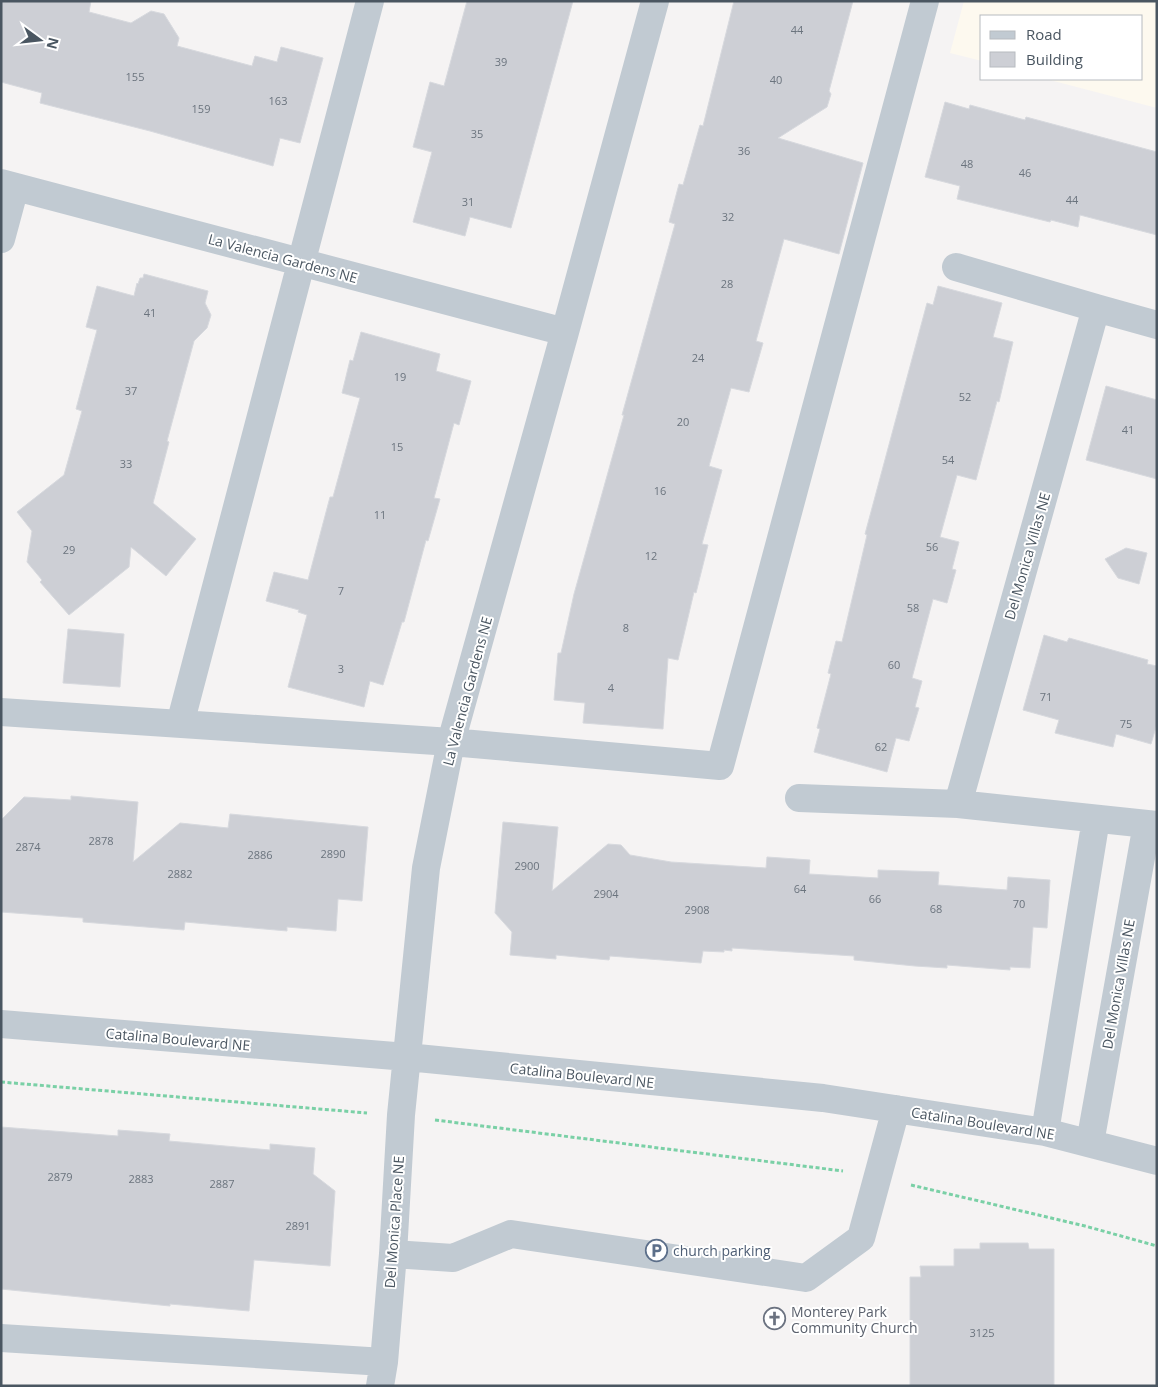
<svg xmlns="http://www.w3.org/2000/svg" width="1158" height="1387" viewBox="0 0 1158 1387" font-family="'Open Sans',sans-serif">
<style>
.commercial{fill:#fdf9ef}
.building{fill:#cdcfd5;stroke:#d7d9de}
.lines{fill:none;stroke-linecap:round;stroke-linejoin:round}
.path{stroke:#7ad0a6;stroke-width:3;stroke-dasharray:4 2.5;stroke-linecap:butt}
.minor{stroke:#c1cad2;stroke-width:28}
.labels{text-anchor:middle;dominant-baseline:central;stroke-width:4;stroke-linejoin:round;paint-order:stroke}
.number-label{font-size:11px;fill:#6b747e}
.street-label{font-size:14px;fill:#4a5661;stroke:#fff}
.service-label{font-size:14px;fill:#4e5e75;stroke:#fff;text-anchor:start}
.worship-label{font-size:14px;fill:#5b616d;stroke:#fff;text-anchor:start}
</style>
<rect width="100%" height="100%" fill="#f5f3f3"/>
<path class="commercial" d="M 964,1 L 1157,1 L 1157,108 L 1046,79 L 1142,79 L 1142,16 L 982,16 L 982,61 L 950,53 Z"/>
<path class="building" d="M 1,1 L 91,1 L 89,12 L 131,23 L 151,11 L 164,14 L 179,38 L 177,46 L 252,66 L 255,56 L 277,62 L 281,47 L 323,58 L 300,143 L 280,138 L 273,166 L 150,131 L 40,103 L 42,93 L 1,82 Z
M 467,1 L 573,1 L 511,228 L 470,217 L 465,236 L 413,222 L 432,152 L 413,147 L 430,82 L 444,86 Z
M 734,1 L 853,1 L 829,91 L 831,94 L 827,107 L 778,138 L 863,163 L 839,254 L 784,239 L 756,341 L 763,343 L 749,392 L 731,388 L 709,466 L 722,470 L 702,544 L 708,545 L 696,593 L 694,592 L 678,660 L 668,658 L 663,729 L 583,723 L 585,703 L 554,700 L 558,653 L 561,653 L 574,594 L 624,415 L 622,415 L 675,224 L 669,222 L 679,184 L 683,185 L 700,125 L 703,126 Z
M 945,102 L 969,109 L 970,105 L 1025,120 L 1026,117 L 1157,152 L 1157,235 L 1080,215 L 1078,227 L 1051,220 L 1050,222 L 957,199 L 960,186 L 925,177 Z
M 144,274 L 208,291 L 205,303 L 211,315 L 207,328 L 194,341 L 167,441 L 169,442 L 153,503 L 196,539 L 166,576 L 131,547 L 129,567 L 69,615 L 40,582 L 42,580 L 27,562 L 32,531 L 17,512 L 64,475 L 82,411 L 76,409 L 97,330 L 86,327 L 97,286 L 134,296 L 137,283 L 138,284 L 140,278 L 143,278 Z
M 938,286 L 1002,303 L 993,337 L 1013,342 L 999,402 L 997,401 L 976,480 L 957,475 L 940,537 L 959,542 L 952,569 L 956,570 L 947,603 L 933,599 L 912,678 L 922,681 L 915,707 L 919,708 L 909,741 L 896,738 L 887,772 L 814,752 L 820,729 L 817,728 L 831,674 L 828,673 L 836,641 L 842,642 L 867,535 L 865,534 L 927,303 L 933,305 Z
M 361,332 L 440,354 L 436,371 L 471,381 L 459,425 L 454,423 L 434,498 L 440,499 L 428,541 L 426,540 L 404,622 L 402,622 L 383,685 L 370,681 L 364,707 L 288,687 L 307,615 L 298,612 L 299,610 L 266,601 L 274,572 L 308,580 L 330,497 L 333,497 L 360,398 L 342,393 L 350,360 L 353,361 Z
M 1106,386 L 1157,400 L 1157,479 L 1086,460 Z
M 1126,548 L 1147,553 L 1139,584 L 1118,578 L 1105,559 Z
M 68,629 L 124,634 L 120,687 L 63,683 Z
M 1044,635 L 1067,642 L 1069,638 L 1148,660 L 1147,664 L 1157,666 L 1157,724 L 1151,744 L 1116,734 L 1113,747 L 1055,733 L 1059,720 L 1023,710 Z
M 71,796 L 138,802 L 133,862 L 180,823 L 228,828 L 230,814 L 368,827 L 362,901 L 338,899 L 336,931 L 287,927 L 287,931 L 185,922 L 184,930 L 83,922 L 83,918 L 1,912 L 1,820 L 24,797 L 71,800 Z
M 503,822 L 558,827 L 552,891 L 608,844 L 621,845 L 630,855 L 671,862 L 766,868 L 767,857 L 810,860 L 809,874 L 878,878 L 878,870 L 939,872 L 938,885 L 1007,890 L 1008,877 L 1050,880 L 1047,928 L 1033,927 L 1030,968 L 1010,967 L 1010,970 L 947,965 L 947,968 L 915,966 L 854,960 L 854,956 L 732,948 L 732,951 L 724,950 L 724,952 L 703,951 L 701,963 L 610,956 L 609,960 L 556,955 L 556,959 L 510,955 L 512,932 L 495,913 Z
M 1,1127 L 118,1136 L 118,1130 L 170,1134 L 169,1141 L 270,1150 L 270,1144 L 315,1148 L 313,1174 L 335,1191 L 330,1266 L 254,1260 L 249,1311 L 170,1304 L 170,1306 L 1,1289 Z
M 980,1243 L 1028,1243 L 1029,1249 L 1054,1249 L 1054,1386 L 910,1386 L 910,1277 L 921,1277 L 920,1266 L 954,1266 L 954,1249 L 980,1249 Z"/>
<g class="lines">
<path class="path" d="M 1,1082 L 367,1113
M 435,1120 L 843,1171
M 911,1185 L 1085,1226 L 1157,1246"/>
<path class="minor" d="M 1,183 L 565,332
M 1,239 L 15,187
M 956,267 L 1096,308 L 958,804
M 1096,308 L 1157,325
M 1,712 L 451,742 L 720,766 L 925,1
M 180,724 L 370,1
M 799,798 L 958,804 L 1157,825
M 1,1024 L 407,1057 L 823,1098 L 1045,1132 L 1157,1161
M 1045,1132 L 1096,819
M 1090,1143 L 1147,824
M 393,1254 L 453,1258 L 511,1234 L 806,1278 L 861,1238 L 896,1109
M 1,1338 L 384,1362
M 380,1386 L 384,1362 L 393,1254 L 401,1115 L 426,868 L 451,742 L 565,332 L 655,1"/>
</g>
<defs>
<symbol id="parking-ring" viewBox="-11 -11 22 22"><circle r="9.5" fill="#fff" stroke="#5c6f8a" stroke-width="1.5"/><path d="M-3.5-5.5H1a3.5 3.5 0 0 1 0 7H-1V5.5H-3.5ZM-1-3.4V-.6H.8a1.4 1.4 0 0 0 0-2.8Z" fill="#5c6f8a"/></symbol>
<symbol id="church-ring" viewBox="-11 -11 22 22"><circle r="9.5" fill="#fff" stroke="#6b7280" stroke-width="1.5"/><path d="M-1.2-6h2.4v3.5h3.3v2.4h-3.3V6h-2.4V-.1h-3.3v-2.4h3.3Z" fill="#6b7280"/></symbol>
</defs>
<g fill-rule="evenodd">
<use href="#parking-ring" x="644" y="1238" width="25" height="25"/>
<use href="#church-ring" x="762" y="1306" width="25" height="25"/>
</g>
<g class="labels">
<g class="number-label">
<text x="797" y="29">44</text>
<text x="501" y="61">39</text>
<text x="135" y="76">155</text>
<text x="776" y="79">40</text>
<text x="278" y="100">163</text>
<text x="201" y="108">159</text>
<text x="477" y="133">35</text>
<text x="744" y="150">36</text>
<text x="967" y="163">48</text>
<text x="1025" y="172">46</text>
<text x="1072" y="199">44</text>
<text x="468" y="201">31</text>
<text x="728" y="216">32</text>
<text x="727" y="283">28</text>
<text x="150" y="312">41</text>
<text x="698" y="357">24</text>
<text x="400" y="376">19</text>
<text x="131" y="390">37</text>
<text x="965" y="396">52</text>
<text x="683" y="421">20</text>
<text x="1128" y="429">41</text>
<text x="397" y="446">15</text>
<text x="948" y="459">54</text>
<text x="126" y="463">33</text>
<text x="660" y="490">16</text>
<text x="380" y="514">11</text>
<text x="932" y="546">56</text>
<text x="69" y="549">29</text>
<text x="651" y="555">12</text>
<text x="341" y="590">7</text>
<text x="913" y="607">58</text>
<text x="626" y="627">8</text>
<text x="894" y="664">60</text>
<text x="341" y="668">3</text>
<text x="611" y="687">4</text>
<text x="1046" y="696">71</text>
<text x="1126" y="723">75</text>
<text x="881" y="746">62</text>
<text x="101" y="840">2878</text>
<text x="28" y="846">2874</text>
<text x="333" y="853">2890</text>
<text x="260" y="854">2886</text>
<text x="527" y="865">2900</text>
<text x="180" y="873">2882</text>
<text x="800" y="888">64</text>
<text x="606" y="893">2904</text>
<text x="875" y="898">66</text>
<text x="1019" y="903">70</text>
<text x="936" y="908">68</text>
<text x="697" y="909">2908</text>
<text x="60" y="1176">2879</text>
<text x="141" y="1178">2883</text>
<text x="222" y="1183">2887</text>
<text x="298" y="1225">2891</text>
<text x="982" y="1332">3125</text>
</g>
<g class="street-label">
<text transform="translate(283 258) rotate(15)">La Valencia Gardens NE</text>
<text transform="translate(1027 556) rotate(-74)">Del Monica Villas NE</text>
<text transform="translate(467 691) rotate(-75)">La Valencia Gardens NE</text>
<text transform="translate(1118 984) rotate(-80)">Del Monica Villas NE</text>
<text transform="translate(178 1039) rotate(5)">Catalina Boulevard NE</text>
<text transform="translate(582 1075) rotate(6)">Catalina Boulevard NE</text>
<text transform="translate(983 1123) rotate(9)">Catalina Boulevard NE</text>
<text transform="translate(394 1222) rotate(-86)">Del Monica Place NE</text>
</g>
<g class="service-label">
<text x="673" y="1250">church parking</text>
</g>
<g class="worship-label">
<text x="791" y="1311">Monterey Park<tspan x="791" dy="16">Community Church</tspan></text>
</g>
</g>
<rect width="1158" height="1387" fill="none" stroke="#4a5661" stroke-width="5"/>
<rect x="980" y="15" width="162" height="65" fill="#ffffff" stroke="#b7bbc0"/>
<rect x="990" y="31" width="25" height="8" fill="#c1cad2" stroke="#b7bbc0"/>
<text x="1026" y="40" font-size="15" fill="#4a5661">Road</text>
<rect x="990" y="52" width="25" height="15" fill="#cdcfd5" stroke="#b7bbc0"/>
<text x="1026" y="65" font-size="15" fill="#4a5661">Building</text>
<g transform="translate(40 40) rotate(105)" stroke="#ffffff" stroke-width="4" paint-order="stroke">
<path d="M0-4L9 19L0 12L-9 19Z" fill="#4a5661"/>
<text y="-8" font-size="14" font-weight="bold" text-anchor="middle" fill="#4a5661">N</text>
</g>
</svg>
